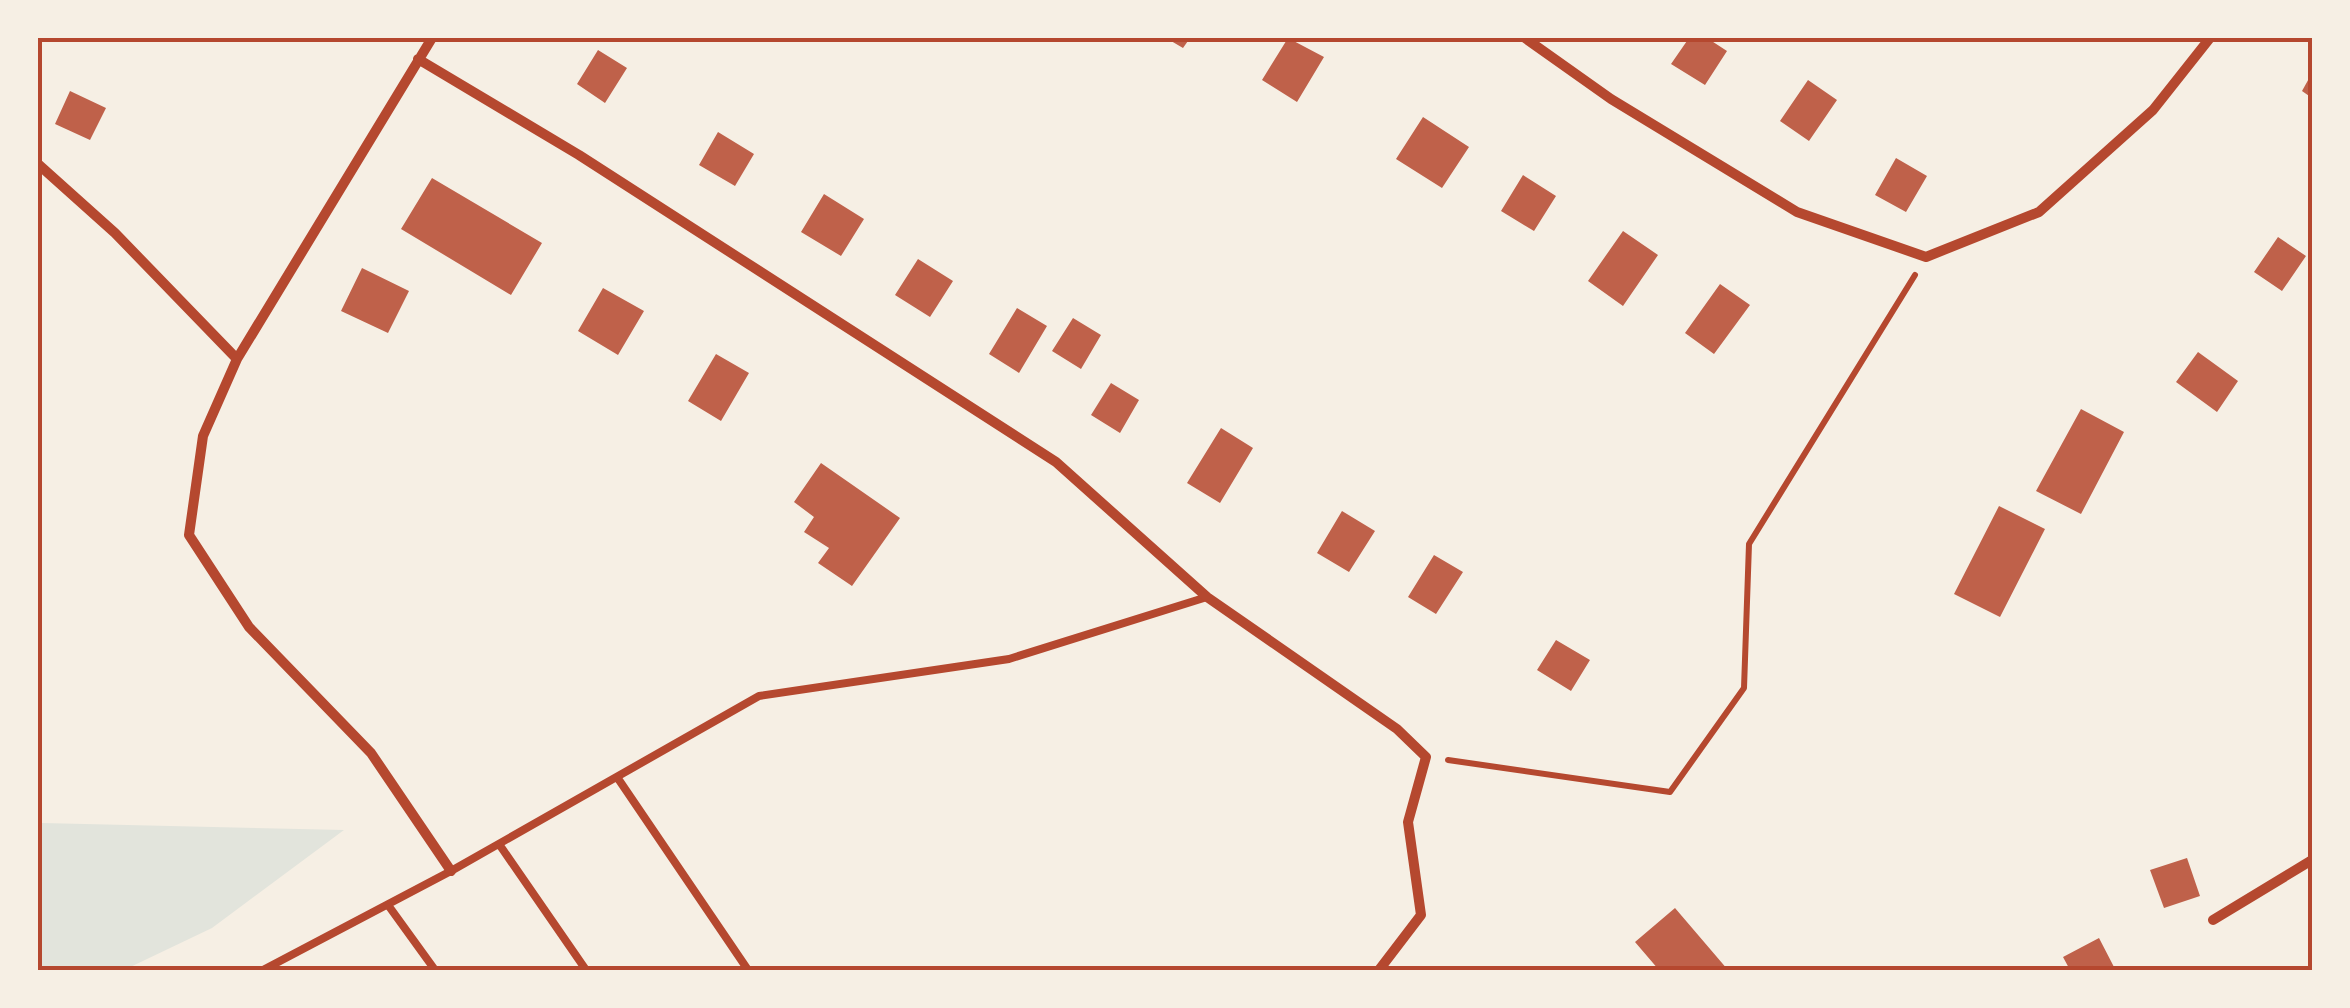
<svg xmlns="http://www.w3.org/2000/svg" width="2350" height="1008" viewBox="0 0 2350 1008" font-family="'Roboto Condensed',sans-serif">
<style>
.green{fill:#e2e4dc}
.building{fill:#bf614a}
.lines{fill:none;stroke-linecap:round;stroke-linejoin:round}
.path{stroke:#b5482f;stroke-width:6}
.service{stroke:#b5482f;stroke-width:8}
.minor{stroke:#b5482f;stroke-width:10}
.neatline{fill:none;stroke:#b5482f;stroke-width:4}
</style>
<rect width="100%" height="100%" fill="#f6efe4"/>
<path class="green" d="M 38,821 L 42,823 L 344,830 L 212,928 L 124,970 L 38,970 Z"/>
<path class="building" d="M 1166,38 L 1190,38 L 1183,48 Z
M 1288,38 L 1324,57 L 1297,102 L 1262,80 Z
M 1689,38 L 1707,38 L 1727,51 L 1705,85 L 1671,64 Z
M 598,50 L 627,68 L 605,103 L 577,84 Z
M 2312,73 L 2312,98 L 2302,91 Z
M 1808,80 L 1837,100 L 1809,141 L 1780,121 Z
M 70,91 L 106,108 L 90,140 L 55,124 Z
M 1423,117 L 1469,147 L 1442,188 L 1396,159 Z
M 718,132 L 754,154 L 735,186 L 699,165 Z
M 1896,158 L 1927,176 L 1906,212 L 1875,195 Z
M 1523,175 L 1556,196 L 1534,231 L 1501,211 Z
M 432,178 L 542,243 L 511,295 L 401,229 Z
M 824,194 L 864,219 L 841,256 L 801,232 Z
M 1623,231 L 1658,255 L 1623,306 L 1588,281 Z
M 2278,237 L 2306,256 L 2282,291 L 2254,272 Z
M 918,259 L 953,281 L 930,317 L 895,295 Z
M 362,268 L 409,291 L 388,333 L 341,311 Z
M 1720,284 L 1750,305 L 1714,354 L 1685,333 Z
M 603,288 L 644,311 L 618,355 L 578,331 Z
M 1017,308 L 1047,326 L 1019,373 L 989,354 Z
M 1073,318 L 1101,335 L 1081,369 L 1052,351 Z
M 2198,352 L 2238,381 L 2217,412 L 2176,382 Z
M 716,354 L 749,373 L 721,421 L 688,401 Z
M 1111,383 L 1139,400 L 1120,433 L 1091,415 Z
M 2081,409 L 2124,432 L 2081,514 L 2036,491 Z
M 1221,428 L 1253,448 L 1220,503 L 1187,483 Z
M 821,463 L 900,518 L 852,586 L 818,563 L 829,548 L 804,532 L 814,517 L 794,502 Z
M 1999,506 L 2045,529 L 2000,617 L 1954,594 Z
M 1342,511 L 1375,531 L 1349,572 L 1317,553 Z
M 1434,555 L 1463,572 L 1436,614 L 1408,597 Z
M 1556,640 L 1590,660 L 1571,691 L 1537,670 Z
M 2187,858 L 2200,896 L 2164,908 L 2150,870 Z
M 1675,908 L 1728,970 L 1659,970 L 1635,942 Z
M 2099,938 L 2114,967 L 2070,970 L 2063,957 Z"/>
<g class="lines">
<path class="path" d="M 1448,760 L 1670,792 L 1744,688 L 1749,544 L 1915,275"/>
<path class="service" d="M 617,777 L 748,970
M 499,844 L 586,970
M 388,905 L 435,970
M 263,970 L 451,871 L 759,696 L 1009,659 L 1207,597"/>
<path class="minor" d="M 1525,38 L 1611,99 L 1797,212 L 1926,257 L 2039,212 L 2153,110 L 2210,38
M 418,59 L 579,155 L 1056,462 L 1207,597 L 1397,729 L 1426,757 L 1408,822 L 1421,915 L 1379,970
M 38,164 L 115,233 L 237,359 L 203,436 L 189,535 L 249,627 L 371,753 L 451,871
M 237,359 L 432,38
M 2213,920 L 2312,860"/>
</g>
<rect width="2350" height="1008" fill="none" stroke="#f6efe4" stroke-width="80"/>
<rect x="40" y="40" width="2270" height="928" class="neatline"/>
</svg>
